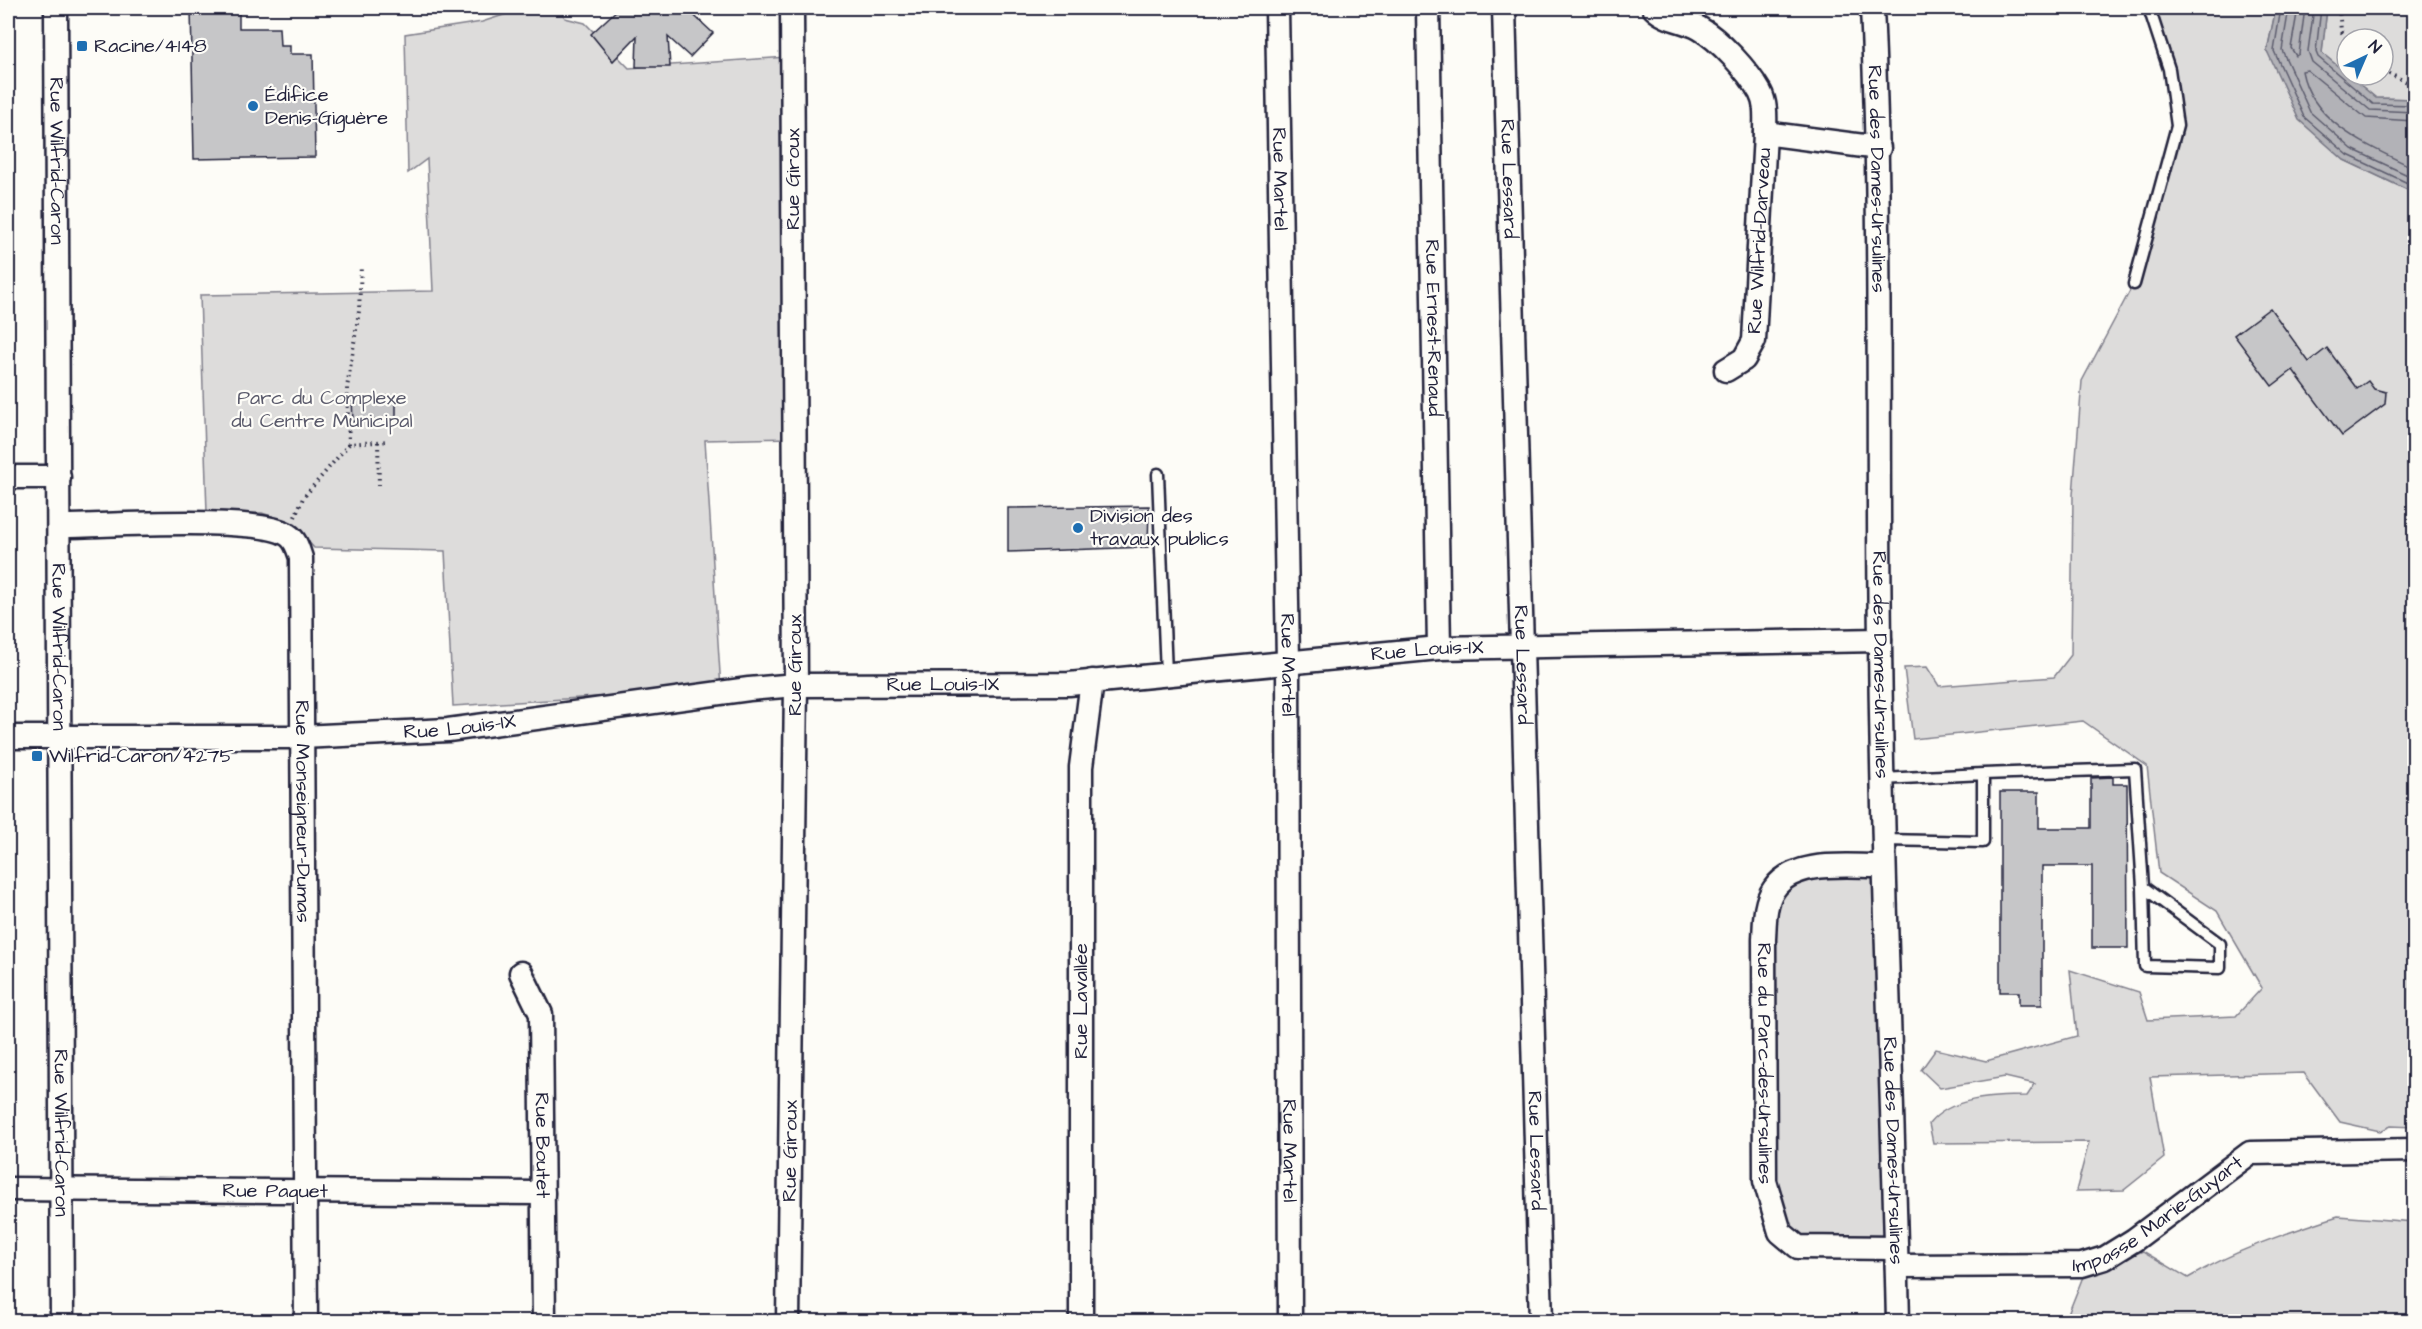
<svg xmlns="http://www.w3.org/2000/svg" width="2422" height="1329" viewBox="0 0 2422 1329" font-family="'Architects Daughter',sans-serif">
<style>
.green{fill:#dddcdb;stroke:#807f8b;stroke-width:1.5}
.water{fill:#b2b2b7;stroke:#787885;stroke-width:1.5}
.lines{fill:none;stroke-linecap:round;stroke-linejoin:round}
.shore{stroke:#5c5c6d;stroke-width:1.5}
.building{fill:#c6c6c8;stroke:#22223b;stroke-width:1.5}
.lane-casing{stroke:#22223b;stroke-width:15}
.street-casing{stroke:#22223b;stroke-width:27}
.path{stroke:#22223b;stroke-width:4;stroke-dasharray:1.5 4.5;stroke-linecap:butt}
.lane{stroke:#fdfcf7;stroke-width:10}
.street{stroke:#fdfcf7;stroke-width:22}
.poi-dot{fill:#1f6fb2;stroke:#fdfcf7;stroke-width:2}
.labels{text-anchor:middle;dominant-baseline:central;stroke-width:4.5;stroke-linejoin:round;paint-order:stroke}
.poi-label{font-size:20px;fill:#22223b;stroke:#fdfcf7;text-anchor:start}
.street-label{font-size:20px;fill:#22223b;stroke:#fdfcf7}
.park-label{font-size:20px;fill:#5a5a6b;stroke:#fdfcf7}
</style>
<rect width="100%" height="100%" fill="#fdfcf7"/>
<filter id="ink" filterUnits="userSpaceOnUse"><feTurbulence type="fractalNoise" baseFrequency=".0167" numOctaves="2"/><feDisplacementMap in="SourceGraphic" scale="12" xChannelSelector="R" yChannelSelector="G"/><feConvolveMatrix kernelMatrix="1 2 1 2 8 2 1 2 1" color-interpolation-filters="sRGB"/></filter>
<g filter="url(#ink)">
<path class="green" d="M 525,8 L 560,8 L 565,18 L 585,23 L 629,68 L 787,57 L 793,438 L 705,440 L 721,689 L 453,706 L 445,551 L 314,548 L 292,523 L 262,513 L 207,513 L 200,295 L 433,291 L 427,159 L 408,173 L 405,34 L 482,22 Z
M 2149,8 L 2276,8 L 2267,51 L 2344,160 L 2414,193 L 2414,1127 L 2391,1126 L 2380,1131 L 2340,1122 L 2304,1073 L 2150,1077 L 2164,1158 L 2124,1190 L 2076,1191 L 2089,1142 L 1933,1143 L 1929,1124 C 1950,1097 1994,1096 2027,1096 L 2035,1084 L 2005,1077 L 1940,1088 L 1921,1070 L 1936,1049 L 1986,1061 L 2077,1036 L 2070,970 L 2139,992 L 2148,1020 L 2236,1016 L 2262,988 L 2217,911 L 2159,873 L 2147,766 L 2083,721 L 1913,739 L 1904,668 L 1927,667 L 1939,686 L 2054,677 L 2071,655 L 2073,495 L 2082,381 L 2134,283 L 2177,127 Z
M 2327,8 L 2414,8 L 2414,99 L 2376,98 L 2348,75 L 2383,75 L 2383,39 L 2347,39 L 2347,74 L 2322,53 Z
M 1883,866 L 1896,1248 L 1806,1245 L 1772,1211 L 1764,939 L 1785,877 Z
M 2338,1216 L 2414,1222 L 2414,1321 L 2065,1322 L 2084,1274 L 2143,1251 L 2188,1278 C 2235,1250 2286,1233 2338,1216 Z"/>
<path class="water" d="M 2276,8 L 2327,8 L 2322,53 L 2376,98 L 2414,99 L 2414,193 L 2344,160 L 2299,120 L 2267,51 Z"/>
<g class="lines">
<path class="shore" d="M 2281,8 L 2274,51 L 2304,117 L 2348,155 L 2414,186
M 2289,8 L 2282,50 L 2310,112 L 2352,149 L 2414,178
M 2298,8 L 2291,48 L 2296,56 L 2299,54 L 2305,8
M 2314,8 L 2308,51 L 2312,62 L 2370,110 L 2414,112
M 2321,8 L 2316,52 L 2318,57 L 2373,104 L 2414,105
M 2414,121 L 2366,118 L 2307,70 L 2302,71 C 2312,124 2371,147 2414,168"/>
</g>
<path class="building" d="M 191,8 L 239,8 L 239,28 L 279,28 L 280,46 L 290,46 L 290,54 L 313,54 L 315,157 L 194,159 Z
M 619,8 L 686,8 L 713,33 L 690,57 L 668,37 L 670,67 L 636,67 L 637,36 L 613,61 L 591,34 Z
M 2270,308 L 2309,362 L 2327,348 L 2357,389 L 2368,381 L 2374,389 L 2386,392 L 2385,404 L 2342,436 L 2293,370 L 2272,386 L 2234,335 Z
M 396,396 L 396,420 L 353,422 L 352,398 Z
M 1149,506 L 1148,547 L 1008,552 L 1008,508 Z
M 2113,777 L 2113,784 L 2127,784 L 2128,948 L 2092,948 L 2092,866 L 2042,866 L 2042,1005 L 2019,1005 L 2019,992 L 2000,992 L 2000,792 L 2039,792 L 2039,828 L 2091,828 L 2091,778 Z"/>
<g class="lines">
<defs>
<path id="lane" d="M 2134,284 L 2177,126 L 2169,69 L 2149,8
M 1158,474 L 1166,674
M 1983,774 L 2135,769 L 2143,887 L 2145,966 L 2220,968 L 2220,944 L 2143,887
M 1882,779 L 1983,774 L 1983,842 L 1883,840"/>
<g id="street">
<path id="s1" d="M 56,8 L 62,1322"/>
<path id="s2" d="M 1277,8 L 1288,662 L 1290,1322"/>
<path id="s3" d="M 1428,8 L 1439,648"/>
<path id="s4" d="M 1504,8 L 1541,1322"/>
<path d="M 1654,8 C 1666,20 1684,20 1699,28 C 1720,40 1748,71 1760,92 C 1767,105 1765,119 1765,133"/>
<path id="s5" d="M 1872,8 C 1882,219 1877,430 1880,641 C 1882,868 1893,1095 1898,1322"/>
<path id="s6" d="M 1726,370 L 1744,359 L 1754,341 L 1765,133 L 1879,148"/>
<path d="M 8,477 L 59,477"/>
<path id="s7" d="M 60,526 C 103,526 259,515 288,535 C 296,540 298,549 301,558 L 306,1322"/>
<path id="s8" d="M 8,737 L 301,737 L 448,730 L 749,689 L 796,685 L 1069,684 L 1439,648 L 1880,640"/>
<path id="s9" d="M 1883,866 C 1850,867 1795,858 1774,889 C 1764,903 1765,923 1764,939 L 1765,1181 L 1780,1232 L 1798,1247 L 1896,1248"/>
<path id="s10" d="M 521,973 L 541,1014 L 544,1322"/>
<path id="s11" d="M 8,1189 L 543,1193"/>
<path id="s12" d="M 1897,1266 L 2082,1265 L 2105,1258 L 2134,1240 L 2250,1153 L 2414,1150"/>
<path id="s13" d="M 788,1322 L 796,685 L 792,8"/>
<path d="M 1081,1322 L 1081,767 L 1092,681"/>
</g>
</defs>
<use href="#lane" class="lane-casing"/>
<use href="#street" class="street-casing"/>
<path class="path" d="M 2339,8 L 2341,31 L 2347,39
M 2383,71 L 2407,82 L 2414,83
M 378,442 L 379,485
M 349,444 L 347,388 L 359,311 L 361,266
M 295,517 L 303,498 L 349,444 L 389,441"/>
<use href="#lane" class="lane"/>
<use href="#street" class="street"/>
</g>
</g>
<g class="poi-dot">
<rect x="76" y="40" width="12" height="12" rx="3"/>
<circle cx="253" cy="106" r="6"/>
<circle cx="1078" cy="528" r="6"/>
<rect x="31" y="750" width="12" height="12" rx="3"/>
</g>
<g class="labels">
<g class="poi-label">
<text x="94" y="46">Racine/4148</text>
<text x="265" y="95">Édifice<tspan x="265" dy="23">Denis-Giguère</tspan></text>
<text x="1090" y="516">Division des<tspan x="1090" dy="23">travaux publics</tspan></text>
<text x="49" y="756">Wilfrid-Caron/4275</text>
</g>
<g class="street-label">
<text stroke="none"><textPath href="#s1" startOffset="153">Rue Wilfrid-Caron</textPath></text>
<text transform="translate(793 179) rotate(-90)">Rue Giroux</text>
<text stroke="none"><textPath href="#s2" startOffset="171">Rue Martel</textPath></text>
<text stroke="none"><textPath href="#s4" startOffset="171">Rue Lessard</textPath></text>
<text stroke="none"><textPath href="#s5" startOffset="171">Rue des Dames-Ursulines</textPath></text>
<text stroke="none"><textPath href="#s6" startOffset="142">Rue Wilfrid-Darveau</textPath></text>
<text stroke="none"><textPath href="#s3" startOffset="320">Rue Ernest-Renaud</textPath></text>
<text stroke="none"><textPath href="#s1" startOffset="639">Rue Wilfrid-Caron</textPath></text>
<text stroke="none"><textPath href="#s8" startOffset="1424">Rue Louis-IX</textPath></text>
<text stroke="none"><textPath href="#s2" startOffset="657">Rue Martel</textPath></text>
<text stroke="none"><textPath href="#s4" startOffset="657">Rue Lessard</textPath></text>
<text transform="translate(795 665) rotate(-90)">Rue Giroux</text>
<text stroke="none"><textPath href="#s5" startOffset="657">Rue des Dames-Ursulines</textPath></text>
<text stroke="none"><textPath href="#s8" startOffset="938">Rue Louis-IX</textPath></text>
<text stroke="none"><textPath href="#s8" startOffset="452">Rue Louis-IX</textPath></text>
<text stroke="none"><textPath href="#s7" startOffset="510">Rue Monseigneur-Dumas</textPath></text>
<text transform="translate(1081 1001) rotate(-90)">Rue Lavallée</text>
<text stroke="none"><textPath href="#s9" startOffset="292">Rue du Parc-des-Ursulines</textPath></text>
<text stroke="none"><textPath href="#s1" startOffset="1125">Rue Wilfrid-Caron</textPath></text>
<text stroke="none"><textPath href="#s10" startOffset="177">Rue Boutet</textPath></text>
<text stroke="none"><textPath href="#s13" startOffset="171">Rue Giroux</textPath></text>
<text stroke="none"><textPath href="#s2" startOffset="1143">Rue Martel</textPath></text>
<text stroke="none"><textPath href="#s4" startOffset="1143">Rue Lessard</textPath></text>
<text stroke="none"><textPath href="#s5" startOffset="1143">Rue des Dames-Ursulines</textPath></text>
<text stroke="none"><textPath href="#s11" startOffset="267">Rue Paquet</textPath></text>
<text stroke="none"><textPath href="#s12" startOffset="276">Impasse Marie-Guyart</textPath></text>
</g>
<g class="park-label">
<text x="322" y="398">Parc du Complexe<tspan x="322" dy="23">du Centre Municipal</tspan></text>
</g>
</g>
<rect width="2422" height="1329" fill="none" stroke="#fdfcf7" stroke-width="30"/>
<rect x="15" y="15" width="2392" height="1299" fill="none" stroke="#22223b" stroke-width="2" filter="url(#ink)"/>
<g transform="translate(2365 57) rotate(44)"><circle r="28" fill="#fdfcf7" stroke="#a5a5ac" stroke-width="1.5"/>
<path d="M0-4.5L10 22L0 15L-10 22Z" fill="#1f6fb2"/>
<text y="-9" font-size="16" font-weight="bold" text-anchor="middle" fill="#22223b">N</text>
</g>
</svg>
